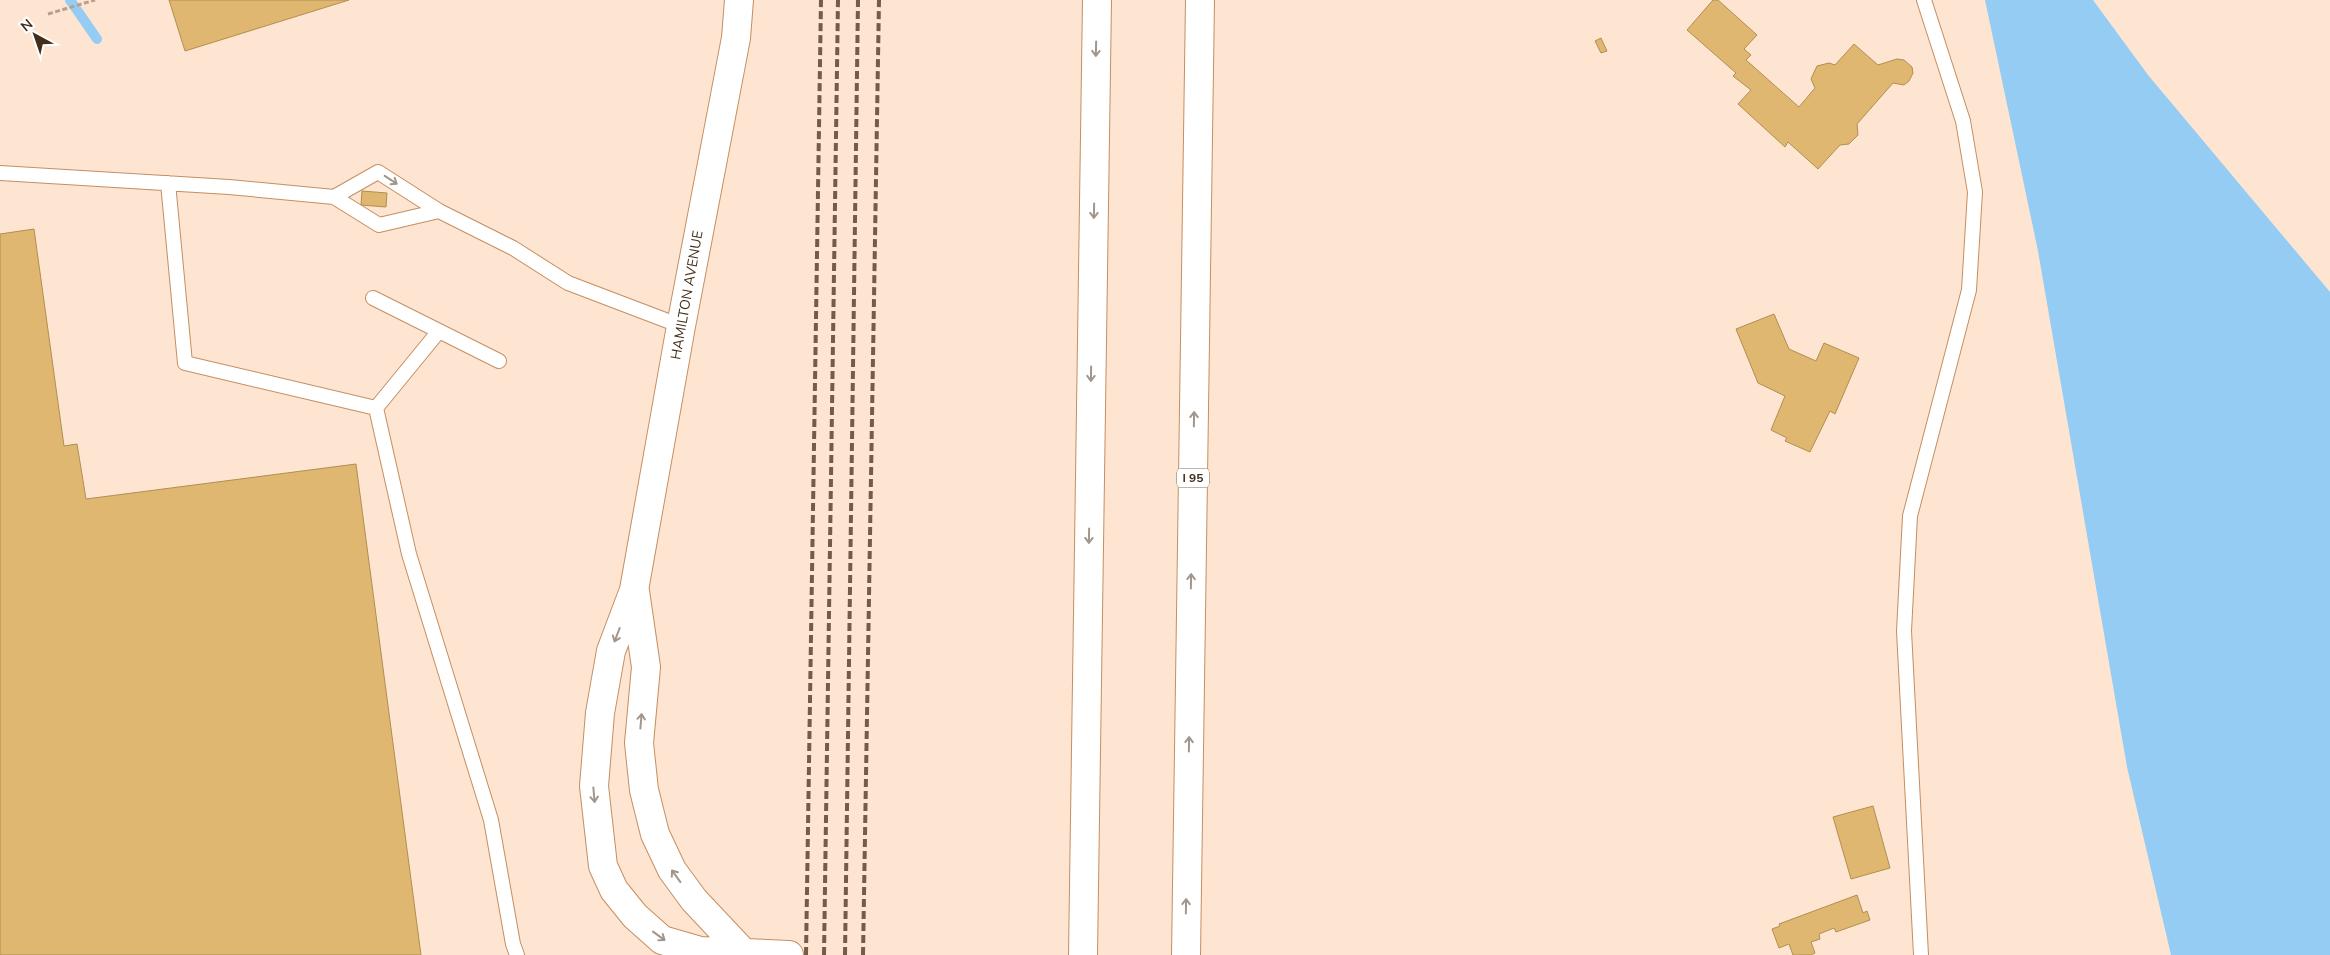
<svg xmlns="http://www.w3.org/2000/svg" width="2330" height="955" viewBox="0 0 2330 955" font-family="'Nunito Sans',sans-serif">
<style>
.water{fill:#95ccf4}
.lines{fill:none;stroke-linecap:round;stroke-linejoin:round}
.stream{stroke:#95ccf4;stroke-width:10}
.building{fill:#e0b771;stroke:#b18e50}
.lane-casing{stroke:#c58e60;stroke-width:16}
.secondary-casing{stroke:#c58e60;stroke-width:30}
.highway-casing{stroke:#c58e60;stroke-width:30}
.path{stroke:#b7a08d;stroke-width:3;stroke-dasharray:5 2.5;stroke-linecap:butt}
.lane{stroke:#fff;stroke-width:14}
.secondary{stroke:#fff;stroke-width:28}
.highway{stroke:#fff;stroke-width:28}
.rail{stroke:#735c49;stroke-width:4;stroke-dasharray:8 4;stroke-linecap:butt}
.oneway{stroke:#a2968c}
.labels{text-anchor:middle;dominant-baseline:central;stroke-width:4;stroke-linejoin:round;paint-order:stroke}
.shield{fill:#fff;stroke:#7c6d5f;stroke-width:1}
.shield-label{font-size:12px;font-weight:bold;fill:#442e1a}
.street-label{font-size:14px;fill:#442e1a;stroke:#fff}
</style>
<rect width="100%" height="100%" fill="#fde5d2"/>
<path class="water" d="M 1985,0 L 2093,0 L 2148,75 L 2330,292 L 2330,955 L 2171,955 L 2127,767 L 2038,251 Z"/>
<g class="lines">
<path class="stream" d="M 70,0 L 97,39"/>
</g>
<path class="building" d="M 169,0 L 349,0 L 185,51 Z
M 1713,0 L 1718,0 L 1757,35 L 1744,49 L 1751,55 L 1746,60 L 1799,107 L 1815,88 L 1811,79 L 1817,66 L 1829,63 L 1835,65 L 1854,44 L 1878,65 L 1897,59 L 1904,60 L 1912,67 L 1913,73 L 1909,81 L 1904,85 L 1893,83 L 1857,124 L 1858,135 L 1849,144 L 1840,145 L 1818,169 L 1788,142 L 1785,147 L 1738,104 L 1751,90 L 1733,76 L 1736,73 L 1687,30 Z
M 1601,38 L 1607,51 L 1601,53 L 1595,41 Z
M 362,191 L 387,193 L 386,207 L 361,205 Z
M 34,229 L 64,446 L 77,444 L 86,499 L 356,464 L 421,955 L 0,955 L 0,234 Z
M 1774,314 L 1789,349 L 1816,361 L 1824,343 L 1859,358 L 1835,414 L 1830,411 L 1810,452 L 1785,441 L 1787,438 L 1771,430 L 1785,396 L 1758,383 L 1736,329 Z
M 1873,806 L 1890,868 L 1851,879 L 1833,817 Z
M 1857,895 L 1863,913 L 1867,911 L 1870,920 L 1836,932 L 1834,928 L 1819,934 L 1820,939 L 1811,942 L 1815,953 L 1811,955 L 1793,955 L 1789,944 L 1779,948 L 1772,929 L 1780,926 L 1779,924 Z"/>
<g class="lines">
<defs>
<path id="lane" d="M 0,173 L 229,187 L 334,197 L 379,225 L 439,211
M 168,183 L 185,363 L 376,408 L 409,554 L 491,820 L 513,944 L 517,955
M 334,197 L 378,172 L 439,211 L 513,248 L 568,283 L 681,326
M 373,298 L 499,361
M 376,408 L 439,331
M 1921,955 L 1904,631 L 1910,516 L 1969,290 L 1975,192 L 1963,121 L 1924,0"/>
<path id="secondary" d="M 739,0 L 736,38 L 681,326 L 634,590 L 611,651 L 600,713 L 594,786 L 603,866 L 614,890 L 635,916 L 662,940 L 700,951 L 789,955
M 635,591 L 646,667 L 639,743 L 644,790 L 655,834 L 672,870 L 694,900 L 743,952"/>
<path id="highway" d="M 1083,955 L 1097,0
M 1186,955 L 1200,0"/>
</defs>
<use href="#lane" class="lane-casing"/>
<use href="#secondary" class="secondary-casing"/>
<use href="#highway" class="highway-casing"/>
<path class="path" d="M 48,14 L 95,0"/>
<use href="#lane" class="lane"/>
<use href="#secondary" class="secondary"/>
<use href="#highway" class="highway"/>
<path class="rail" d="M 806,955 L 821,0
M 824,955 L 838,0
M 845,955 L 858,0
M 863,955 L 879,0"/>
</g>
<defs><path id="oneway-shaft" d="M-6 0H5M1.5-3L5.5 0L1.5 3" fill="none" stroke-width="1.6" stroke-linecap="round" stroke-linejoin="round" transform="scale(1.25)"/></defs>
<g class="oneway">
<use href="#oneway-shaft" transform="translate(1096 49) rotate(91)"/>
<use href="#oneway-shaft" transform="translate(391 180) rotate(33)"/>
<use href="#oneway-shaft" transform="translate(1094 211) rotate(91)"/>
<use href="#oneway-shaft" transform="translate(1091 374) rotate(91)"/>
<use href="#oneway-shaft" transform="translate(1194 419) rotate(-89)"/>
<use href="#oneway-shaft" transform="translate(1089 536) rotate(91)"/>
<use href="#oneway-shaft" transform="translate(1191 581) rotate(-89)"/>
<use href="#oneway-shaft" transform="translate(617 635) rotate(111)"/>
<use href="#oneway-shaft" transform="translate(641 721) rotate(-85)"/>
<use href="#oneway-shaft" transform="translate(1189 744) rotate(-89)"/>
<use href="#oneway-shaft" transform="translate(594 795) rotate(85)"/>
<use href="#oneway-shaft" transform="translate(676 876) rotate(-126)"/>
<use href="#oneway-shaft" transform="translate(1186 906) rotate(-89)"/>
<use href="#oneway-shaft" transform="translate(659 936) rotate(36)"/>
</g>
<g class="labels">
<rect class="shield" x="1177" y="468.5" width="32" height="19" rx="4"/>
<g class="shield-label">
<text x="1193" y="478">I 95</text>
</g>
<g class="street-label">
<text transform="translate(687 295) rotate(-80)">HAMILTON AVENUE</text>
</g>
</g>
<g transform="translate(35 35) rotate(320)" stroke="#ffffff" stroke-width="4" paint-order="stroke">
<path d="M0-4L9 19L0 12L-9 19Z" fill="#442e1a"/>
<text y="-8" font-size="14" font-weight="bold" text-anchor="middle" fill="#442e1a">N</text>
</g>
</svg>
